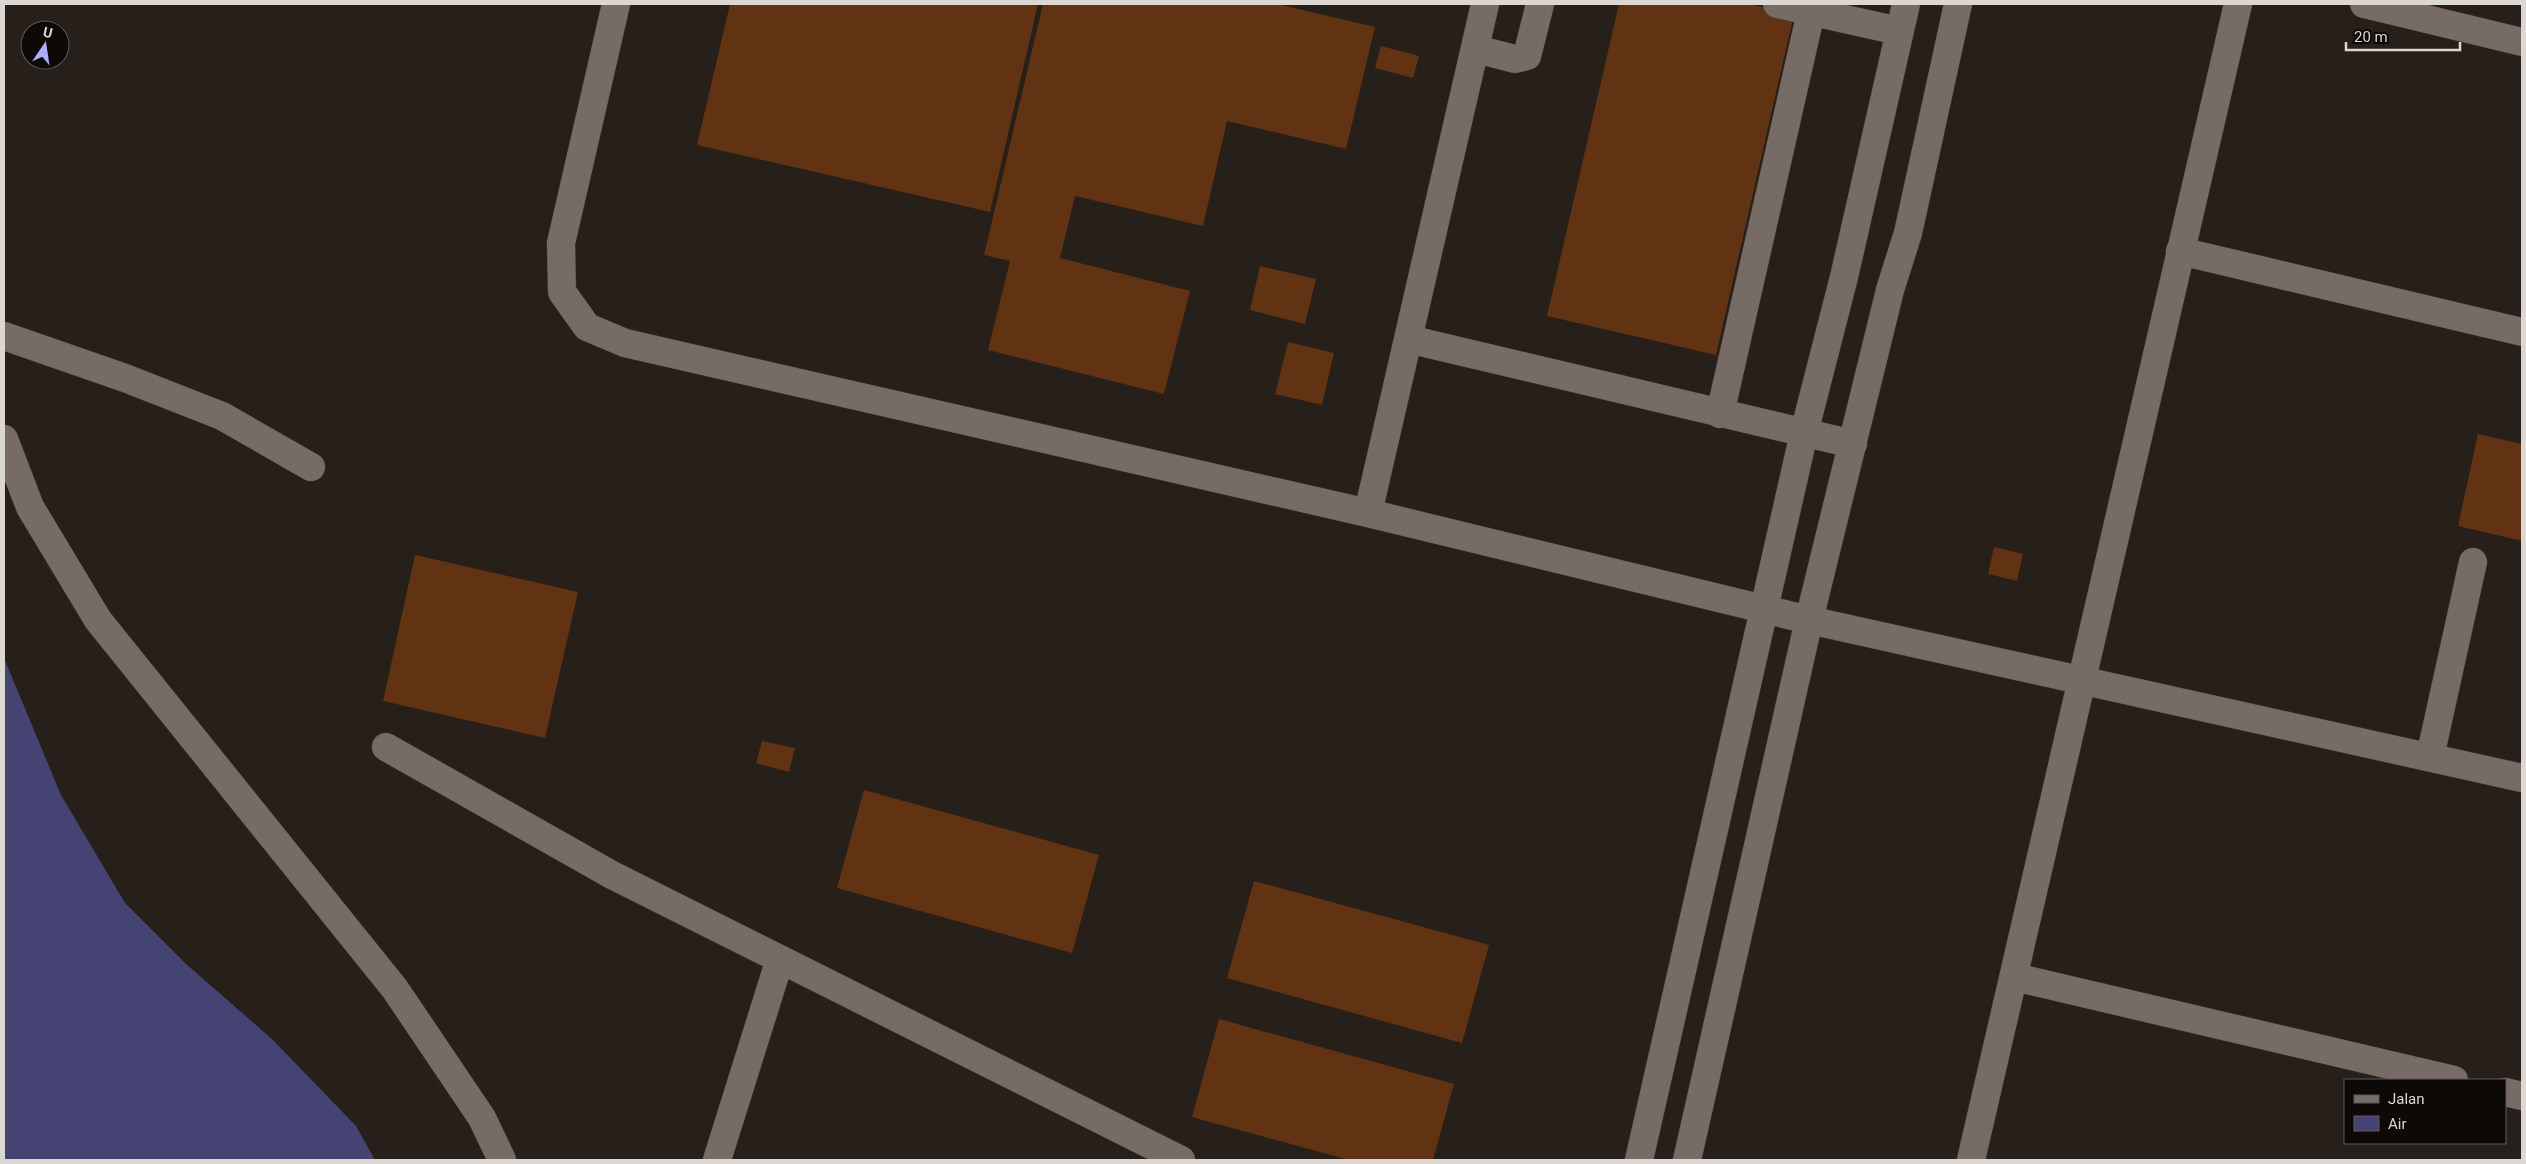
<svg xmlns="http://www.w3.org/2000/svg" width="2526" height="1164" viewBox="0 0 2526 1164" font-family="Roboto,sans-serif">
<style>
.water{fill:#454374}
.building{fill:#623312}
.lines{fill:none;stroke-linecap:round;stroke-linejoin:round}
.minor-casing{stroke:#413a36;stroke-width:29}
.minor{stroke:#766b65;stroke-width:28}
</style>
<rect width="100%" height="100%" fill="#271f19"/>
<path class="water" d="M 4,658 L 61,795 L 125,903 L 186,964 L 272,1039 L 356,1126 L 375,1160 L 4,1160 Z"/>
<path class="building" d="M 730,4 L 1038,4 L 990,212 L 697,145 Z
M 1043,4 L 1277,4 L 1375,27 L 1346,149 L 1227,121 L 1203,226 L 1075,196 L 1060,258 L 1190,291 L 1164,394 L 988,350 L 1010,261 L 984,255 Z
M 1619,4 L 1749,4 L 1794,14 L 1716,355 L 1547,316 Z
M 1381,46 L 1419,56 L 1413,78 L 1375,68 Z
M 1260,266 L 1316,279 L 1305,324 L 1250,310 Z
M 1288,342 L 1334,353 L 1322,405 L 1275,394 Z
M 2478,434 L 2522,444 L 2522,541 L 2458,526 Z
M 1994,547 L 2023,554 L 2017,581 L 1988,574 Z
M 415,555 L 578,592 L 545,738 L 383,701 Z
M 762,741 L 795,748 L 789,772 L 756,763 Z
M 864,790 L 1099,855 L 1072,953 L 837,888 Z
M 1254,881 L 1489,945 L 1462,1043 L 1227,978 Z
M 1219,1019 L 1454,1084 L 1433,1160 L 1349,1160 L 1192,1117 Z"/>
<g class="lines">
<defs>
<path id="minor" d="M 616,4 L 561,243 L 562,292 L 587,327 L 625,343 L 1368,513 L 1809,620 L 2522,778
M 1777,4 L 1899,31
M 2364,4 L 2522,42
M 1476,49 L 1515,59 L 1527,56 L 1540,4
M 2180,251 L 2522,332
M 4,336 L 125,378 L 222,416 L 311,467
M 1408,339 L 1853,444
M 1720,414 L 1811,12
M 4,439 L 30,507 L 98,620 L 395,989 L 482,1118 L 502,1160
M 1368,513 L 1485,4
M 386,747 L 612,875 L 1181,1160
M 2430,757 L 2473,562
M 2014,977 L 2454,1080
M 2505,1092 L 2522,1096
M 717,1160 L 780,959
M 1639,1160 L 1804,433 L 1844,277 L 1906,4
M 1687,1160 L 1809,620 L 1890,290 L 1908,233 L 1958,4
M 1971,1160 L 2238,4"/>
</defs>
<use href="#minor" class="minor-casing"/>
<use href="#minor" class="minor"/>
</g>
<rect width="2526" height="1164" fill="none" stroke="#ddd7d3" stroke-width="10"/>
<rect x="2344" y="1079" width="162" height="65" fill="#0d0907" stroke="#605b59"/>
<rect x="2354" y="1095" width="25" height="8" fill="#766b65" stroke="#605b59"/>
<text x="2388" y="1104" font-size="15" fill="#ddd7d3">Jalan</text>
<rect x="2354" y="1116" width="25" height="15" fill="#454374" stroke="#605b59"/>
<text x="2388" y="1129" font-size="15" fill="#ddd7d3">Air</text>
<g transform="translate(45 45) rotate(13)"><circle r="24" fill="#0d0907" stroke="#605b59"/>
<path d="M0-4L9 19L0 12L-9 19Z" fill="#afaefa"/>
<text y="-8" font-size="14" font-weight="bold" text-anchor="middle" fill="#ddd7d3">U</text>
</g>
<path d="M2346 42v8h114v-8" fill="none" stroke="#ddd7d3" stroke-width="2.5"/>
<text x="2354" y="42" font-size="15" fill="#ddd7d3" stroke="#0d0907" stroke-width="4" paint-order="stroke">20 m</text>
</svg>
